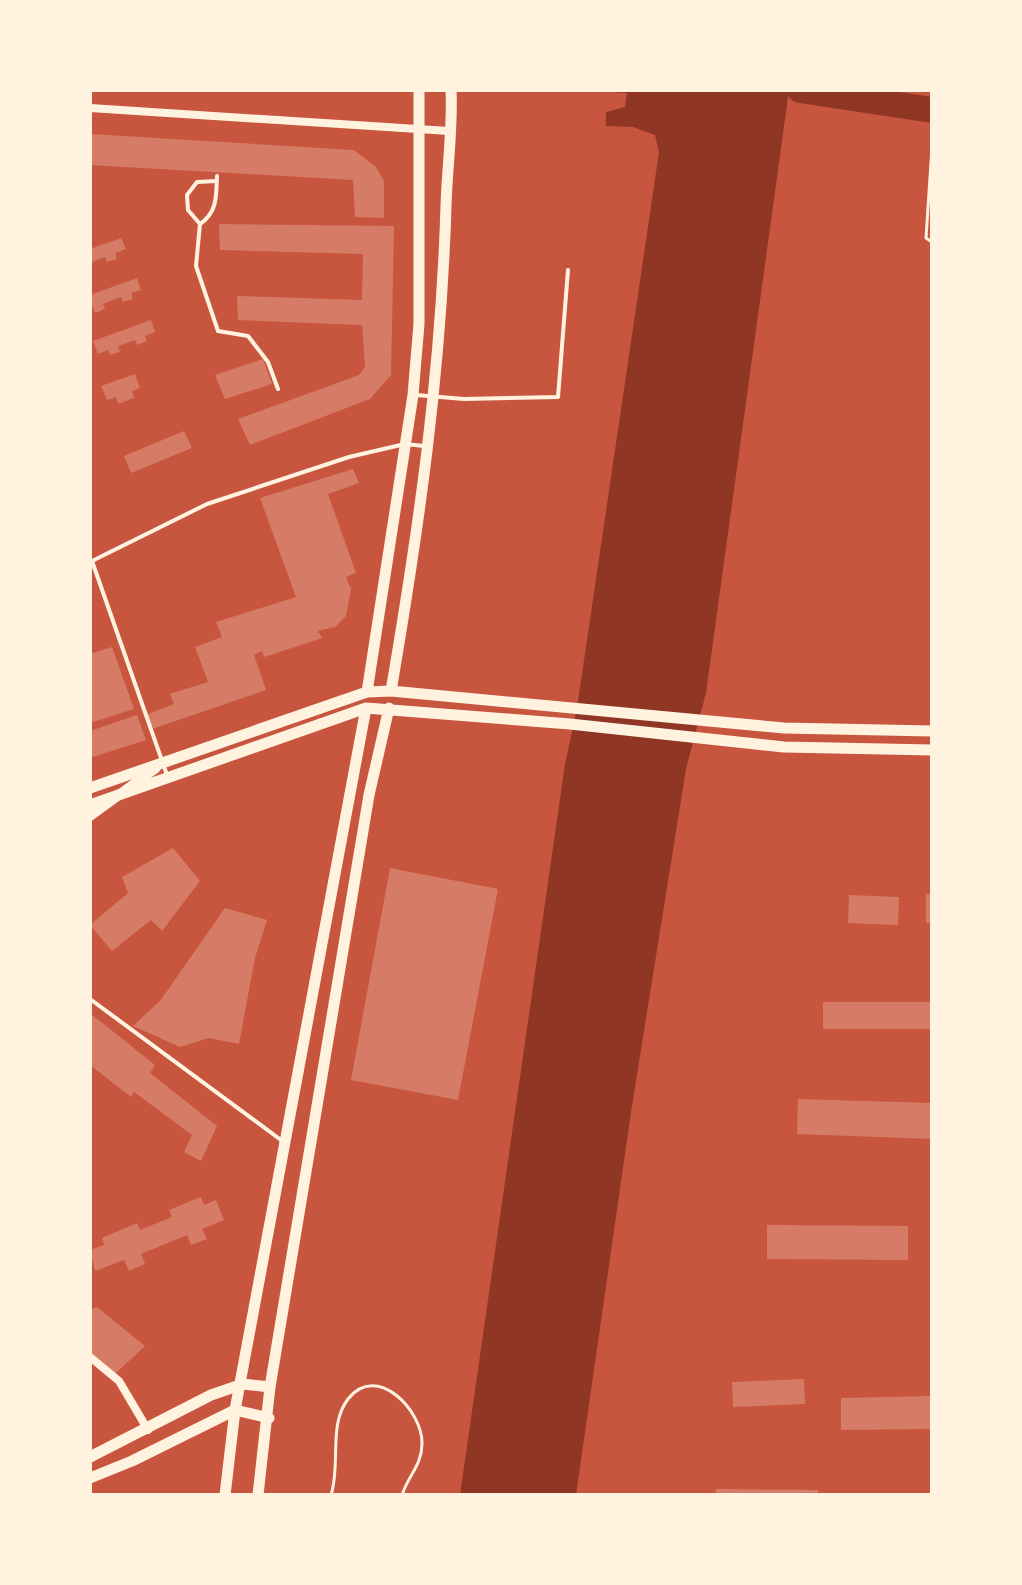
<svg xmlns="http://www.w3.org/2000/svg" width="1022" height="1585" viewBox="0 0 1022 1585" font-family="'Space Grotesk',sans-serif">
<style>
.water{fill:#8f3625}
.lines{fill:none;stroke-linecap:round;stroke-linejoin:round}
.river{stroke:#8f3625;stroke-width:26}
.building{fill:#d67c66}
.path{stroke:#fff3e0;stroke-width:3}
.service{stroke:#fff3e0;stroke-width:4}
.minor{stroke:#fff3e0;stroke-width:8}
.tertiary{stroke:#fff3e0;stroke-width:10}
.secondary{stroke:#fff3e0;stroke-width:11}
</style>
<rect width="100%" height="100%" fill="#c8553d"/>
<path class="water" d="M 576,90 L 789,90 L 706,693 L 686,769 L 631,1112 L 576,1495 L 460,1495 L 565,764 L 577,708 L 659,152 L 655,135 L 633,127 L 606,126 L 606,112 L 625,107 L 627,93 Z"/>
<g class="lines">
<path class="river" d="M 800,90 L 932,110"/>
</g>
<path class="building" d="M 90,134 L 354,150 L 376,167 L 384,181 L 384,218 L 355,217 L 353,180 L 90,165 Z
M 219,224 L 394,226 L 391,375 L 370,399 L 250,445 L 238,419 L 359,375 L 365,367 L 362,325 L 238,320 L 237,296 L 362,300 L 363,254 L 220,250 Z
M 121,238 L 126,249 L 115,253 L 117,259 L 107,262 L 105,257 L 90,263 L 90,249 Z
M 137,278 L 141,290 L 131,293 L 133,299 L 123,302 L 121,297 L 103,304 L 105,309 L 95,313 L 93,307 L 90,308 L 90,295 Z
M 151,320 L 155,332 L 145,336 L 147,341 L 137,345 L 135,340 L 118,346 L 120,352 L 110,355 L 108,350 L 98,354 L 93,341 Z
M 263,359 L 272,384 L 225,399 L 215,375 Z
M 135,374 L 140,388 L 132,391 L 134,398 L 118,404 L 116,397 L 107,400 L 101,386 Z
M 184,431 L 192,448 L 131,473 L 124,456 Z
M 353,469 L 359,483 L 328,494 L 356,573 L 346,577 L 351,589 L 346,616 L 335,627 L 318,631 L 322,638 L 264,657 L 262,651 L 254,655 L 266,690 L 152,729 L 146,715 L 174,704 L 170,694 L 208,682 L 195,647 L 222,637 L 216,622 L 296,597 L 260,498 Z
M 112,647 L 134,709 L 90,723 L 90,654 Z
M 137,715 L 146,740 L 90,758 L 90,731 Z
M 173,848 L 200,881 L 162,931 L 151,920 L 112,951 L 90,925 L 128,893 L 122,877 Z
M 390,868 L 498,889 L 458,1100 L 351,1080 Z
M 926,894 L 932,894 L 932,923 L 926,923 Z
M 849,895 L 899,897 L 898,925 L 848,923 Z
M 225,908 L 267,920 L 255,958 L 239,1044 L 209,1038 L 180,1047 L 133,1026 L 160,1001 Z
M 823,1002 L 932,1002 L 932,1029 L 823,1029 Z
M 90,1013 L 155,1065 L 150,1073 L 217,1126 L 201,1161 L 184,1152 L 192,1135 L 134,1092 L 131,1097 L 90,1065 Z
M 798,1099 L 932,1103 L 932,1139 L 797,1134 Z
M 201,1197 L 204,1205 L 216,1200 L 224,1220 L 202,1229 L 207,1239 L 191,1245 L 187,1235 L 141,1254 L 145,1264 L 129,1271 L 124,1260 L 95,1271 L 90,1250 L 104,1245 L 102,1238 L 137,1223 L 140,1230 L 172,1217 L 169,1210 Z
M 767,1225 L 908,1226 L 908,1260 L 767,1259 Z
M 97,1307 L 145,1346 L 114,1375 L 90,1355 L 90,1310 Z
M 804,1379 L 805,1404 L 733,1407 L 732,1382 Z
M 932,1396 L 932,1429 L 841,1430 L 841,1398 Z
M 716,1489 L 818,1490 L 818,1495 L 716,1495 Z"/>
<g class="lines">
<path class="path" d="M 932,147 L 926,238 L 932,242
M 331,1495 C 341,1464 328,1425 348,1399 C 377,1362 423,1411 422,1444 C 422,1465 408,1476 402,1495"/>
<path class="service" d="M 217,176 C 216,195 218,212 200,224 L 196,266 L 218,331 L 248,336 L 268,362 L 278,389
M 200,224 L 188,210 L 187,195 L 197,182 L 217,181
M 416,395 L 464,399 L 558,397 L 568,270
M 167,775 L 92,561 L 207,504 L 349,457 L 405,444 L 424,446
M 90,999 L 281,1140"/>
<path class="minor" d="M 90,108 L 449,131
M 90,1357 L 119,1381 L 148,1430"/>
<path class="tertiary" d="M 90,816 L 156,768"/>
<path class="secondary" d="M 391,691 C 419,527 441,373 446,206 C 447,168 453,128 451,90
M 367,692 L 413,395 L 419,324 L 419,90
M 90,788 L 367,692 L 391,691 L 784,728 L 932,731
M 90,805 L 366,708 L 570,724 L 784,747 L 932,750
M 90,1457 L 211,1395 L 243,1384 L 270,1387
M 90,1478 L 132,1461 L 235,1410 L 269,1418
M 225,1495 L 235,1410 L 366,708
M 258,1495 L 270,1387 L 369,795 L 389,708"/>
</g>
<rect width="1022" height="1585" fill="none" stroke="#fff3e0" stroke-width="184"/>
</svg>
